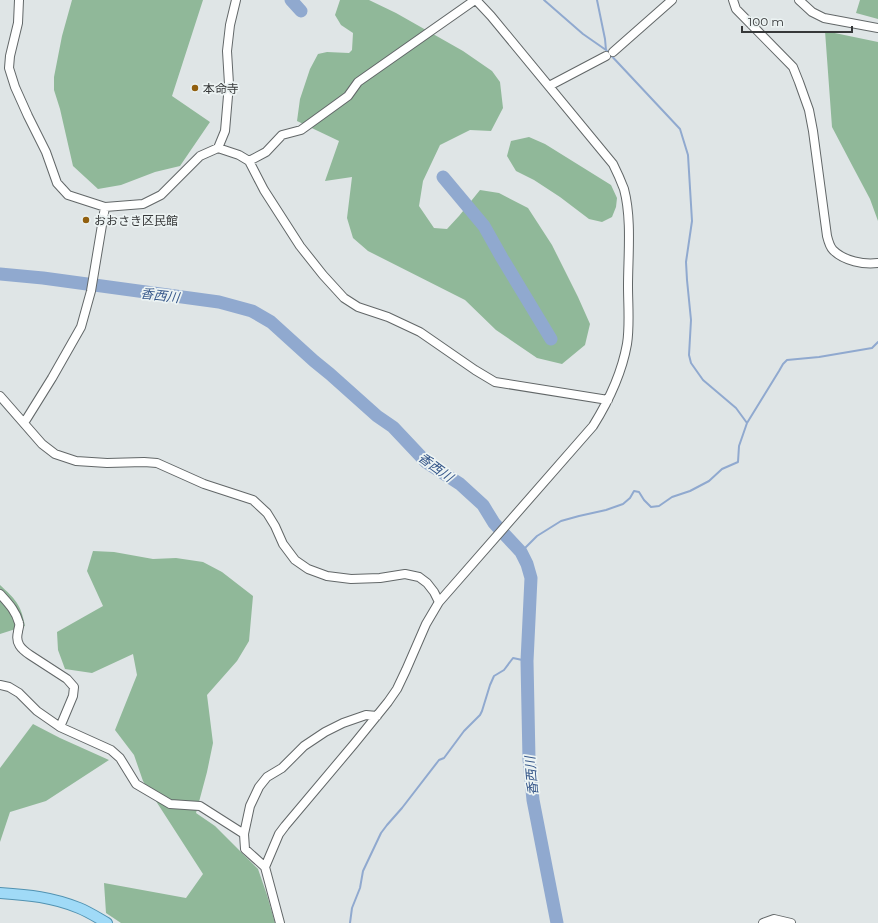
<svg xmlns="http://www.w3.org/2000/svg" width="878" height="923" viewBox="0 0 878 923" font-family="Montserrat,'Noto Sans JP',sans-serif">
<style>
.forest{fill:#90b899}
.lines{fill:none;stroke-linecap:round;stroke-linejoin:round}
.stream{stroke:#90a9cf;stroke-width:2}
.river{stroke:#90a9cf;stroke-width:13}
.minor-casing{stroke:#626768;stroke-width:10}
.major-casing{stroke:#5192b1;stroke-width:12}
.minor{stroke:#fff;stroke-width:8}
.major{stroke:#a0daf7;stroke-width:10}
.poi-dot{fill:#915f0f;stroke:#ecf3f3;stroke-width:1.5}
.labels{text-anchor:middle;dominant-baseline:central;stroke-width:3.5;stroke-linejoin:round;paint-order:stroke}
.poi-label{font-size:12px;fill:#363839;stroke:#ecf3f3;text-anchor:start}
.water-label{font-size:13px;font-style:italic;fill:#355689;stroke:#ecf3f3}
</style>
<rect width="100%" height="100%" fill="#dfe5e6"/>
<path class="forest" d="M 72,0 L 203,0 L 172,96 L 210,122 L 180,166 L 155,172 L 121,185 L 98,189 L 73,166 L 60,109 L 54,90 L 54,77 L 62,36 Z
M 340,0 L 369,0 L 396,13 L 463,51 L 492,71 L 500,82 L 503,108 L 491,131 L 470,130 L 440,145 L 423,181 L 419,206 L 434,228 L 447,229 L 459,216 L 480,190 L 499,193 L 528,208 L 552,245 L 578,297 L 590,324 L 585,345 L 562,364 L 537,358 L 496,330 L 465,300 L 368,251 L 353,238 L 347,218 L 352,177 L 325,181 L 339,141 L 297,121 L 300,99 L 310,69 L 318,54 L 327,52 L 349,53 L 352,50 L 353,33 L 341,25 L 335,15 Z
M 860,0 L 878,0 L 878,19 L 856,13 Z
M 825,31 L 878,42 L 878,221 L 870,199 L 853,167 L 832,127 Z
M 529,137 L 545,144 L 611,185 L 617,198 L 616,207 L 612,217 L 602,222 L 589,219 L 560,197 L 534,180 L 516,171 L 507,156 L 511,141 Z
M 93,551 L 114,552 L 153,559 L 176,558 L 203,562 L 222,572 L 253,596 L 249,641 L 237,661 L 207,695 L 213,743 L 207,772 L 196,813 L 215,826 L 258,869 L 267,895 L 275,923 L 121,923 L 106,913 L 104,883 L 186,898 L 203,874 L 143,781 L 134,755 L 115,730 L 137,675 L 133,654 L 92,673 L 65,669 L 58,650 L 57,632 L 103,606 L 87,571 Z
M 0,585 C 15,599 21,604 25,626 L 0,634 Z
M 33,724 L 60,738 L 109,760 L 46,801 L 10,812 L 0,842 L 0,768 Z"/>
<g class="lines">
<path class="stream" d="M 544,0 L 583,34 L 606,50 L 680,129 L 688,155 L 692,221 L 686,262 L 687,280 L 691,320 L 689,355 L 691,363 L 703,380 L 736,408 L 747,423
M 597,0 L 605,39 L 606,50
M 521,552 L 537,536 L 561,521 L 579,516 L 606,510 L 623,504 L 630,498 L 634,491 L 639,492 L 644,500 L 651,507 L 659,506 L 672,497 L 690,491 L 709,481 L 722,469 L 738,462 L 739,446 L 747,423 L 779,371 L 783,364 L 787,360 L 819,357 L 872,348 L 878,342
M 350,923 L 352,908 L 360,888 L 363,871 L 381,833 L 387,825 L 402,808 L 439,760 L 444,758 L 464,731 L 480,715 L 482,711 L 490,685 L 494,676 L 504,670 L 513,658 L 527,661"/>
<path class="river" d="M 291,0 L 301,11
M 443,177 L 484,226 L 502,258 L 551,339
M 0,274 L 43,278 L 219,302 L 252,311 L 271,322 L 314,361 L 330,374 L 377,416 L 393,427 L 426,462 L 460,484 L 483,505 L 494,523 L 521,552 L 527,564 L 531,578 L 527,661 L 529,759 L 533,800 L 557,923"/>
<defs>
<path id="minor" d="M 19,0 L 18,23 L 10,56 L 9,68 L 15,87 L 28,116 L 46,152 L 57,183 L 68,195 L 105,207 L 143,204 L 161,195 L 200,156 L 218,148 L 239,155 L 249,161 L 264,190 L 300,246 L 323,275 L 344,298 L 358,307 L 388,317 L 420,332 L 475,370 L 495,382 L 608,400
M 733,0 L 736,9 L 793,67 L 799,82 L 809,110 L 813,131 L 827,236 C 828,240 830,247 833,250 C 844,261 864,265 878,263
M 799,0 L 812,12 L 824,18 L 878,28
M 613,52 L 672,0
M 549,86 L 606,56
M 218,148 L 225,131 L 229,84 L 227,51 L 230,25 L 236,0
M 249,161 L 266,152 L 282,135 L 301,130 L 337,104 L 348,96 L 358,82 L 475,0
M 0,396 L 42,444 L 55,454 L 76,461 L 107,463 L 144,462 L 157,463 L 204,484 L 253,500 L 267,513 L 275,526 L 283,544 L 295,560 L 308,569 L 327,576 L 351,579 L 380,578 L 405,574 L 419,577 L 427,583 L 434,592 L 439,602
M 24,423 L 52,378 L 81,327 L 91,291 L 105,207
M 0,594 C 8,603 16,611 19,623 C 20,626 18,629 18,632 C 15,643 21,649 30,655 L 67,679 L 74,687 L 73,696 L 60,727
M 0,685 L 9,687 L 19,693 L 37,711 L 60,727 L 111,750 L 120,758 L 136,784 L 170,804 L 200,806 L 244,834
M 265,867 L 245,849 L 244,834 L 250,806 L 259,787 L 267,777 L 282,768 L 304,746 L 325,732 L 343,723 L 366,715 L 377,716
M 280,923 L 265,867 L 279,834 L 285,826 L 354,744 L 388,702 L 397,689 L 406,670 L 426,624 L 439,602 L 593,426 C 608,402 622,372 627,344 C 630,326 628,305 628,286 C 628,256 632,219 624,189 C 621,181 617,172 613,164 L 491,16 L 476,0
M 763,923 L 774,919 L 791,923"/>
<path id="major" d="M 0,893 C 29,895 52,897 79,908 C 89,912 98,918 107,923"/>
</defs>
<use href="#minor" class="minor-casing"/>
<use href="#major" class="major-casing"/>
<use href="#minor" class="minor"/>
<use href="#major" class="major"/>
</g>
<g class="poi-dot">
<circle cx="195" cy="88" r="4"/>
<circle cx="86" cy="220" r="4"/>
</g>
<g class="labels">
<g class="poi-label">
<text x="203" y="88">本命寺</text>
<text x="94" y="220">おおさき区民館</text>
</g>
<g class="water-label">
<text transform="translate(160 295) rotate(7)">香西川</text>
<text transform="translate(436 467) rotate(36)">香西川</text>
<text transform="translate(531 776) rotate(-95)">香西川</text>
</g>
</g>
<path d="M742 26v6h110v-6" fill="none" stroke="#363839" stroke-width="2"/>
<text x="748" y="26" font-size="12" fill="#363839" stroke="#ecf3f3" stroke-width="3" paint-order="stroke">100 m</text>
</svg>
